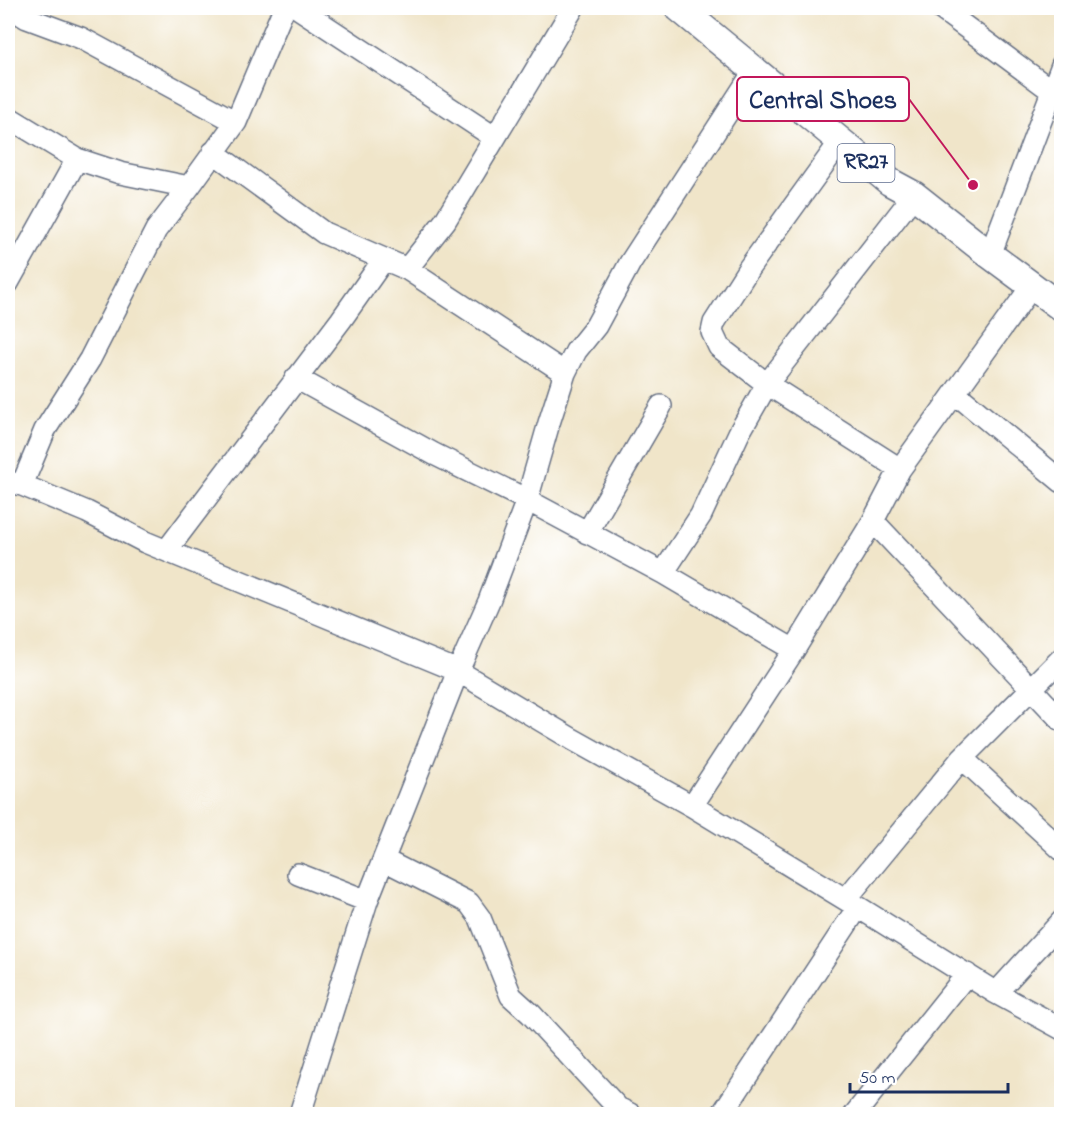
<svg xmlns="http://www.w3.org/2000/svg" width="1069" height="1122" viewBox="0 0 1069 1122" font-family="'Indie Flower',sans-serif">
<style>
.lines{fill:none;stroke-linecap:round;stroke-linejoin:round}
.minor-casing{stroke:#666f83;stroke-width:24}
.major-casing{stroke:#666f83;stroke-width:30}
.minor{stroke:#fff;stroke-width:21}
.major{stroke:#fff;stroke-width:27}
.labels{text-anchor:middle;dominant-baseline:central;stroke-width:5;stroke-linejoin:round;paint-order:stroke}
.shield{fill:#fff;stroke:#5f6d8e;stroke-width:1.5}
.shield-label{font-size:22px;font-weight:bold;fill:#1b2f5e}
.leader{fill:none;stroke:#c2185b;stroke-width:2}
.callout-dot{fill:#c2185b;stroke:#fff;stroke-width:2}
.callout{fill:#fff;stroke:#c2185b;stroke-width:2}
.callout-label{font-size:26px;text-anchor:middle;font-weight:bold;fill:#1b2f5e}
</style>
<rect width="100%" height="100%" fill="#fff"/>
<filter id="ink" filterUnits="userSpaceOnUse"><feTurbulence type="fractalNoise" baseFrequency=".0167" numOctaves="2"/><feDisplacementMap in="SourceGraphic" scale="12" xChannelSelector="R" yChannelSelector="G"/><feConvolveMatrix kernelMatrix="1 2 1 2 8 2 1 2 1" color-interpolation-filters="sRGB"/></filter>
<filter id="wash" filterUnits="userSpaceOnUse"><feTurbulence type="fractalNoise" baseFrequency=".008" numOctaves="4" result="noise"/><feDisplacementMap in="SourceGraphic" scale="24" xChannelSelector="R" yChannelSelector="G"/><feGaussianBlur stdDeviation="1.35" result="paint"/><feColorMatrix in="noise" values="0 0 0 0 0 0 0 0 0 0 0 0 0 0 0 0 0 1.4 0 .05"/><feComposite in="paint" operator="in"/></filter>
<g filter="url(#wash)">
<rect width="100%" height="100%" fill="#f0e5c9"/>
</g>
<g filter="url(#ink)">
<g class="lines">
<defs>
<path id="minor" d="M 11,8 L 27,18 L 81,38 L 236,122 L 284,8
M 298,8 L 494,137
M 940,8 L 1052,91
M 8,117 L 77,159 L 120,173 L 189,187
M 840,142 L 749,268 L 714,323 L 712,332 L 719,347 L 767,384 L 900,469
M 213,152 L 324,233 L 384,259
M 990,255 L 1062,65
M 407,269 L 445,221 L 573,8
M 8,283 L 77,159
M 296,378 L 434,454 L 527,500 L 663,573 L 701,515 L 739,433 L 767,384 L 914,195
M 955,393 L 1062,482
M 8,482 L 22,485 L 87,512 L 145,542 L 458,671 L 572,739 L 692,806 L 858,907 L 996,993 L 1062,1029
M 22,485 L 45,430 L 90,359 L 156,230 L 189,187 L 236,122
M 873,521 L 1062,721
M 587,533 L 661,406
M 167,550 L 341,320 L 384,259 L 407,269 L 565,373
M 663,573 L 794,650
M 962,758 L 1062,850
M 692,806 L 794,650 L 873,521 L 900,469 L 1032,286
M 384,860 L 469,903 L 480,918 L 511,996 L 531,1014 L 618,1108 L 630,1114
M 298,874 L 367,901
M 846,899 L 962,758 L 1062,658
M 996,993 L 1062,921
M 300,1114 L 367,901 L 458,671 L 489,601 L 527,500 L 549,423 L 565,373 L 576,351 L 596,326 L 630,263 L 755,70
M 722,1114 L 858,907
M 855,1114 L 967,974"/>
<path id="major" d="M 679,8 L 890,182 L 914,195 L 990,255 L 1062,308"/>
</defs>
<use href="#minor" class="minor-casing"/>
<use href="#major" class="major-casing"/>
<use href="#minor" class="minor"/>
<use href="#major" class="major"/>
</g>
</g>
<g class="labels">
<rect class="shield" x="837.5" y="144" width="57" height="38" rx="4.5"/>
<g class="shield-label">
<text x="866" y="163">RR27</text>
</g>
</g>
<path class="leader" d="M973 185L909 99"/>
<circle class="callout-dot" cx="973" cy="185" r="6"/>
<rect class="callout" x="737" y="77" width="172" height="44" rx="6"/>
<g class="callout-label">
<text x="823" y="108">Central Shoes</text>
</g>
<rect width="1069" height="1122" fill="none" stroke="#fff" stroke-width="30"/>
<path d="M850 1083v9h158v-9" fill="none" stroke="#1b2f5e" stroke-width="3"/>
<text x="859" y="1083" font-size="18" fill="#1b2f5e" stroke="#ffffff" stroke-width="4.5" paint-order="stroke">50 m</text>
</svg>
